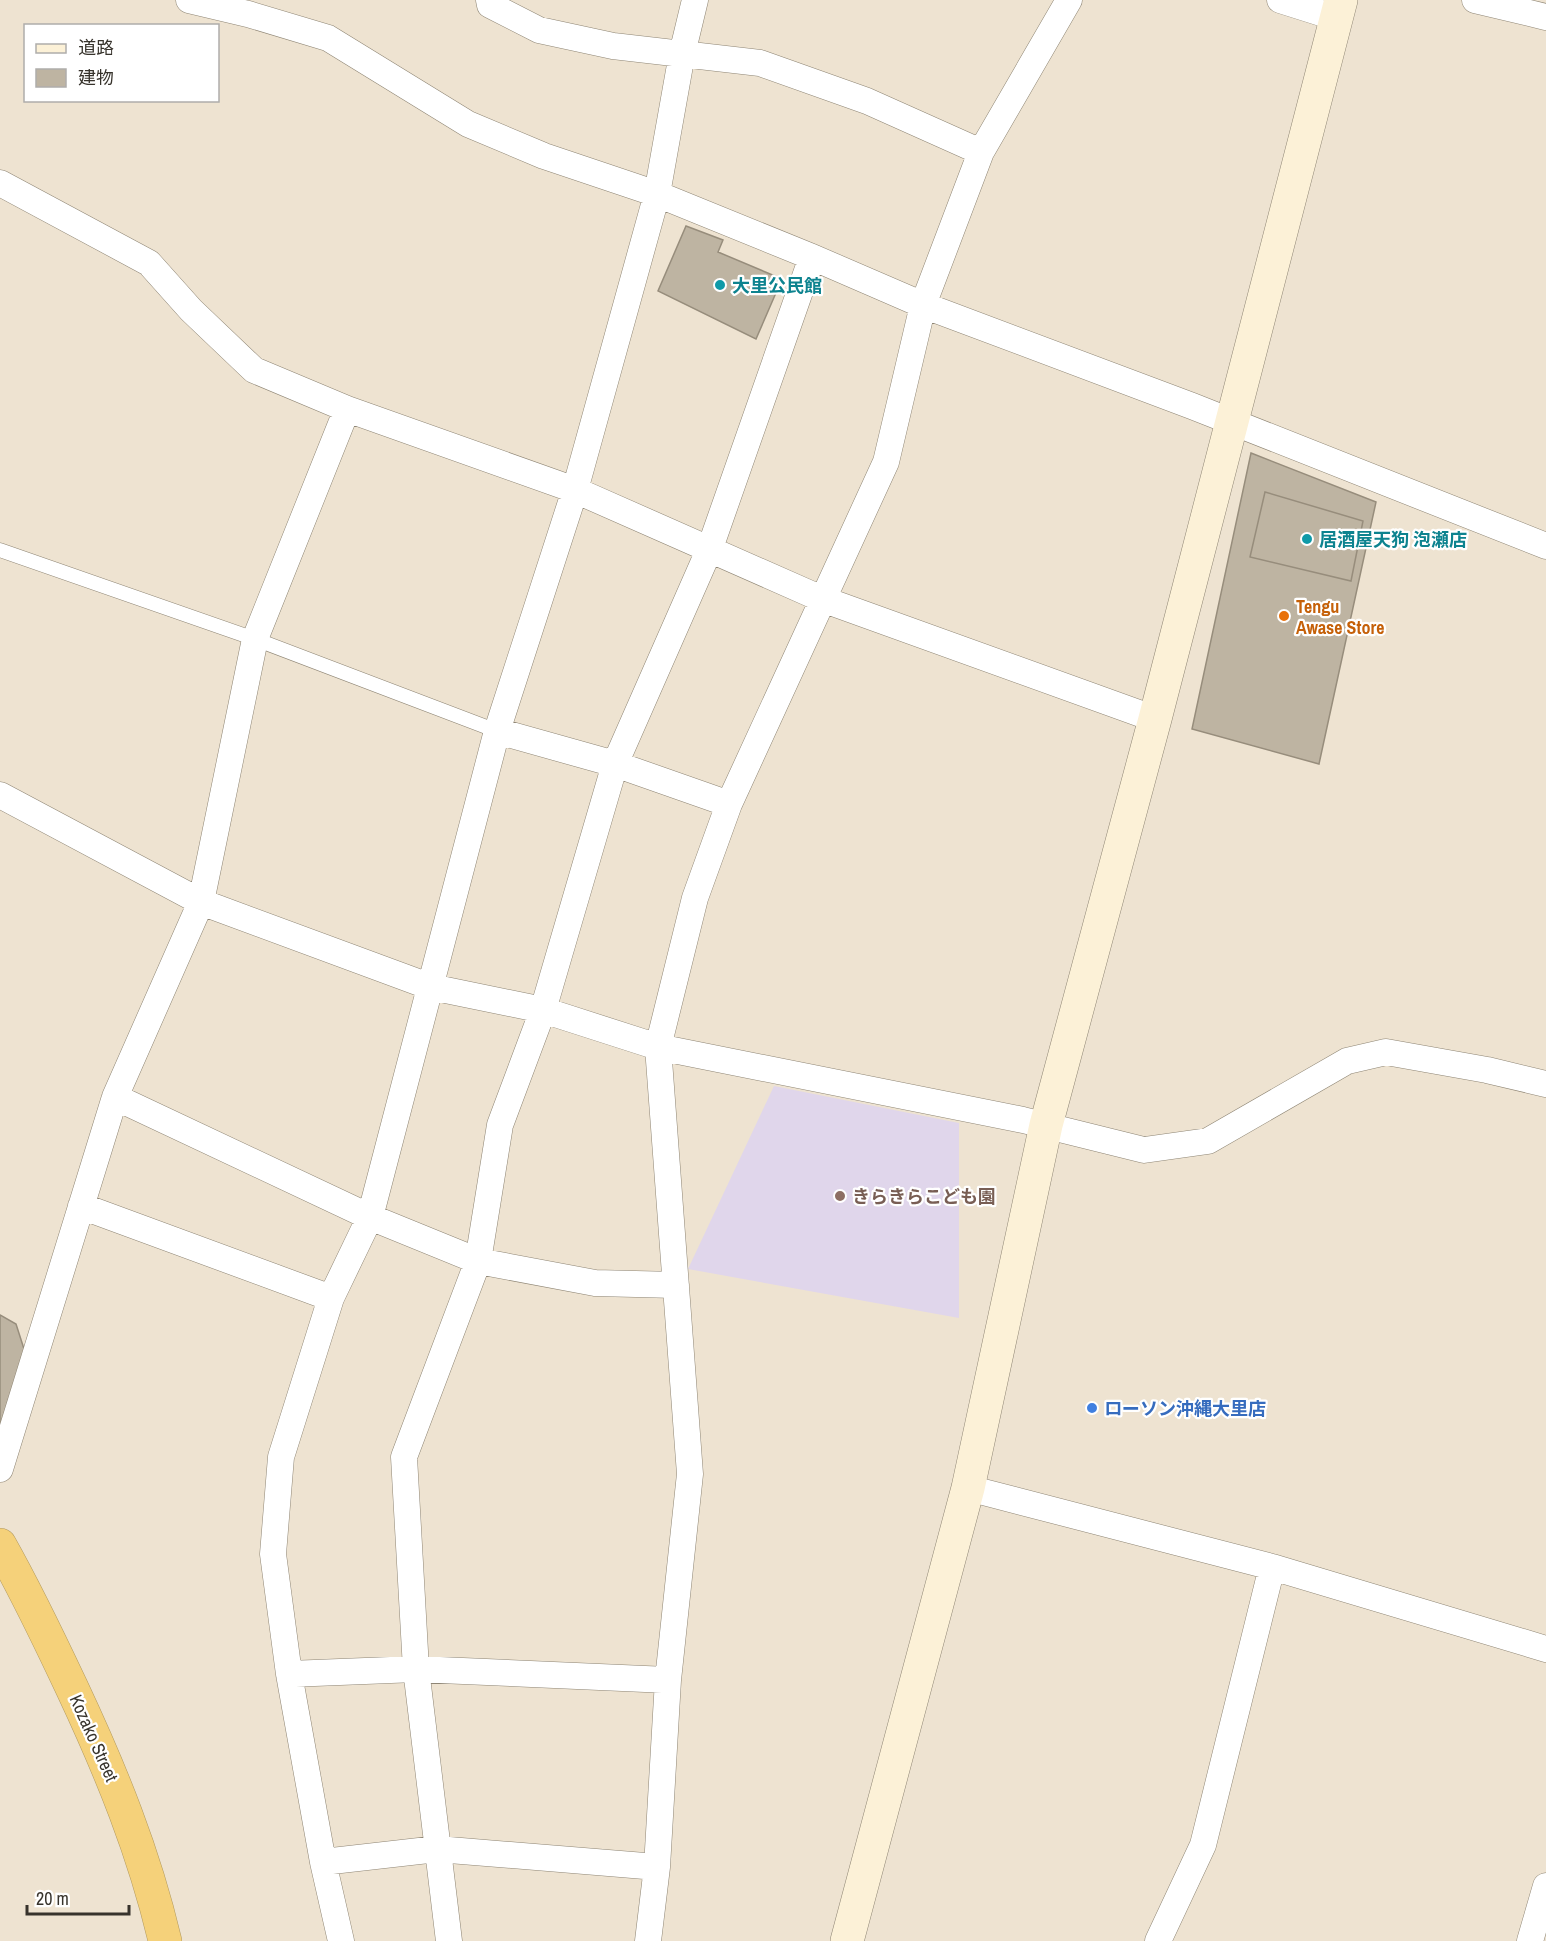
<svg xmlns="http://www.w3.org/2000/svg" width="1546" height="1941" viewBox="0 0 1546 1941" font-family="'Archivo Narrow','Noto Sans JP',sans-serif">
<style>
.education{fill:#e0d6eb}
.building{fill:#beb4a2;stroke:#978d7c;stroke-width:1.5}
.lines{fill:none;stroke-linecap:round;stroke-linejoin:round}
.lane-casing{stroke:#8e8574;stroke-width:15}
.street-casing{stroke:#8e8574;stroke-width:27}
.secondary-casing{stroke:#8e8574;stroke-width:34}
.highway-casing{stroke:#b29a5f;stroke-width:34}
.lane{stroke:#fff;stroke-width:14}
.street{stroke:#fff;stroke-width:26}
.secondary{stroke:#fcf1d7;stroke-width:33}
.highway{stroke:#f5d17a;stroke-width:33}
.culture-dot{fill:#0f9aa8;stroke:#fff;stroke-width:2}
.food-dot{fill:#e8710a;stroke:#fff;stroke-width:2}
.education-dot{fill:#8d6e63;stroke:#fff;stroke-width:2}
.shop-dot{fill:#3f7fe0;stroke:#fff;stroke-width:2}
.labels{text-anchor:middle;dominant-baseline:central;stroke-width:4.5;stroke-linejoin:round;paint-order:stroke}
.culture-label{font-size:18px;font-weight:bold;fill:#0d838f;stroke:#fff;text-anchor:start}
.food-label{font-size:18px;font-weight:bold;fill:#c56008;stroke:#fff;text-anchor:start}
.education-label{font-size:18px;font-weight:bold;fill:#785e54;stroke:#fff;text-anchor:start}
.shop-label{font-size:18px;font-weight:bold;fill:#366cbe;stroke:#fff;text-anchor:start}
.street-label{font-size:18px;fill:#37332c;stroke:#fff}
</style>
<rect width="100%" height="100%" fill="#eee3d1"/>
<path class="education" d="M 774,1086 L 959,1123 L 959,1318 L 688,1269 Z"/>
<path class="building" d="M 686,226 L 723,240 L 718,252 L 782,279 L 756,339 L 658,291 Z
M 1251,453 L 1376,502 L 1319,764 L 1192,729 Z
M 1265,492 L 1363,521 L 1351,581 L 1250,557 Z
M 0,1315 L 16,1324 L 25,1352 L 0,1435 Z"/>
<g class="lines">
<defs>
<path id="lane" d="M 0,550 L 255,639 L 497,731"/>
<path id="street" d="M 189,0 L 248,14 L 328,38 L 468,124 L 544,156 L 657,194 L 812,257 L 923,305 L 1192,406 L 1546,546
M 489,0 L 490,5 L 539,30 L 613,46 L 760,63 L 867,101 L 981,152
M 1280,0 L 1337,18
M 1475,0 L 1546,17
M 0,183 L 149,263 L 191,310 L 254,370 L 347,409 L 575,490 L 822,599 L 1155,719
M 497,731 L 615,764 L 729,804
M 0,795 L 201,902 L 431,987 L 543,1010 L 658,1047 L 1023,1120 L 1144,1150 L 1208,1141 L 1347,1061 L 1386,1052 L 1487,1070 L 1546,1084
M 115,1097 L 370,1217 L 478,1261 L 595,1283 L 676,1285
M 81,1206 L 331,1298
M 0,1469 L 115,1097 L 201,902 L 255,639 L 347,409
M 968,1488 L 1272,1567 L 1546,1649
M 289,1674 L 416,1669 L 668,1680
M 323,1862 L 437,1849 L 657,1867
M 341,1941 L 323,1862 L 289,1674 L 273,1554 L 281,1457 L 331,1298 L 370,1217 L 497,731 L 575,490 L 657,194 L 682,54 L 695,0
M 449,1941 L 416,1669 L 404,1457 L 478,1261 L 500,1125 L 543,1010 L 615,764 L 710,548 L 812,257
M 648,1941 L 657,1867 L 668,1680 L 690,1474 L 658,1047 L 695,898 L 729,804 L 886,462 L 923,305 L 981,152 L 1069,0
M 1158,1941 L 1203,1845 L 1272,1567
M 1530,1941 L 1546,1886"/>
<path id="secondary" d="M 847,1941 L 968,1488 L 1046,1125 L 1155,719 L 1341,0"/>
<path id="highway" d="M 0,1545 C 26,1591 49,1639 72,1688 C 111,1771 144,1852 165,1941"/>
</defs>
<use href="#lane" class="lane-casing"/>
<use href="#street" class="street-casing"/>
<use href="#secondary" class="secondary-casing"/>
<use href="#highway" class="highway-casing"/>
<use href="#lane" class="lane"/>
<use href="#street" class="street"/>
<use href="#secondary" class="secondary"/>
<use href="#highway" class="highway"/>
</g>
<g class="culture-dot">
<circle cx="720" cy="285" r="6"/>
<circle cx="1307" cy="539" r="6"/>
</g>
<circle class="food-dot" cx="1284" cy="616" r="6"/>
<circle class="education-dot" cx="840" cy="1196" r="6"/>
<circle class="shop-dot" cx="1092" cy="1408" r="6"/>
<g class="labels">
<g class="culture-label">
<text x="732" y="285">大里公民館</text>
<text x="1319" y="539">居酒屋天狗 泡瀬店</text>
</g>
<g class="food-label">
<text x="1296" y="606">Tengu<tspan x="1296" dy="21">Awase Store</tspan></text>
</g>
<g class="education-label">
<text x="852" y="1196">きらきらこども園</text>
</g>
<g class="shop-label">
<text x="1104" y="1408">ローソン沖縄大里店</text>
</g>
<g class="street-label">
<text transform="translate(94 1738) rotate(66)">Kozako Street</text>
</g>
</g>
<rect x="24" y="24" width="195" height="78" fill="#ffffff" stroke="#afadab" stroke-width="1.5"/>
<rect x="36" y="44" width="30" height="9" fill="#fcf1d7" stroke="#afadab" stroke-width="1.5"/>
<text x="78" y="54" font-size="18" fill="#37332c">道路</text>
<rect x="36" y="69" width="30" height="18" fill="#beb4a2" stroke="#afadab" stroke-width="1.5"/>
<text x="78" y="84" font-size="18" fill="#37332c">建物</text>
<path d="M27 1905v9h102v-9" fill="none" stroke="#37332c" stroke-width="3"/>
<text x="36" y="1905" font-size="18" fill="#37332c" stroke="#ffffff" stroke-width="4.5" paint-order="stroke">20 m</text>
</svg>
